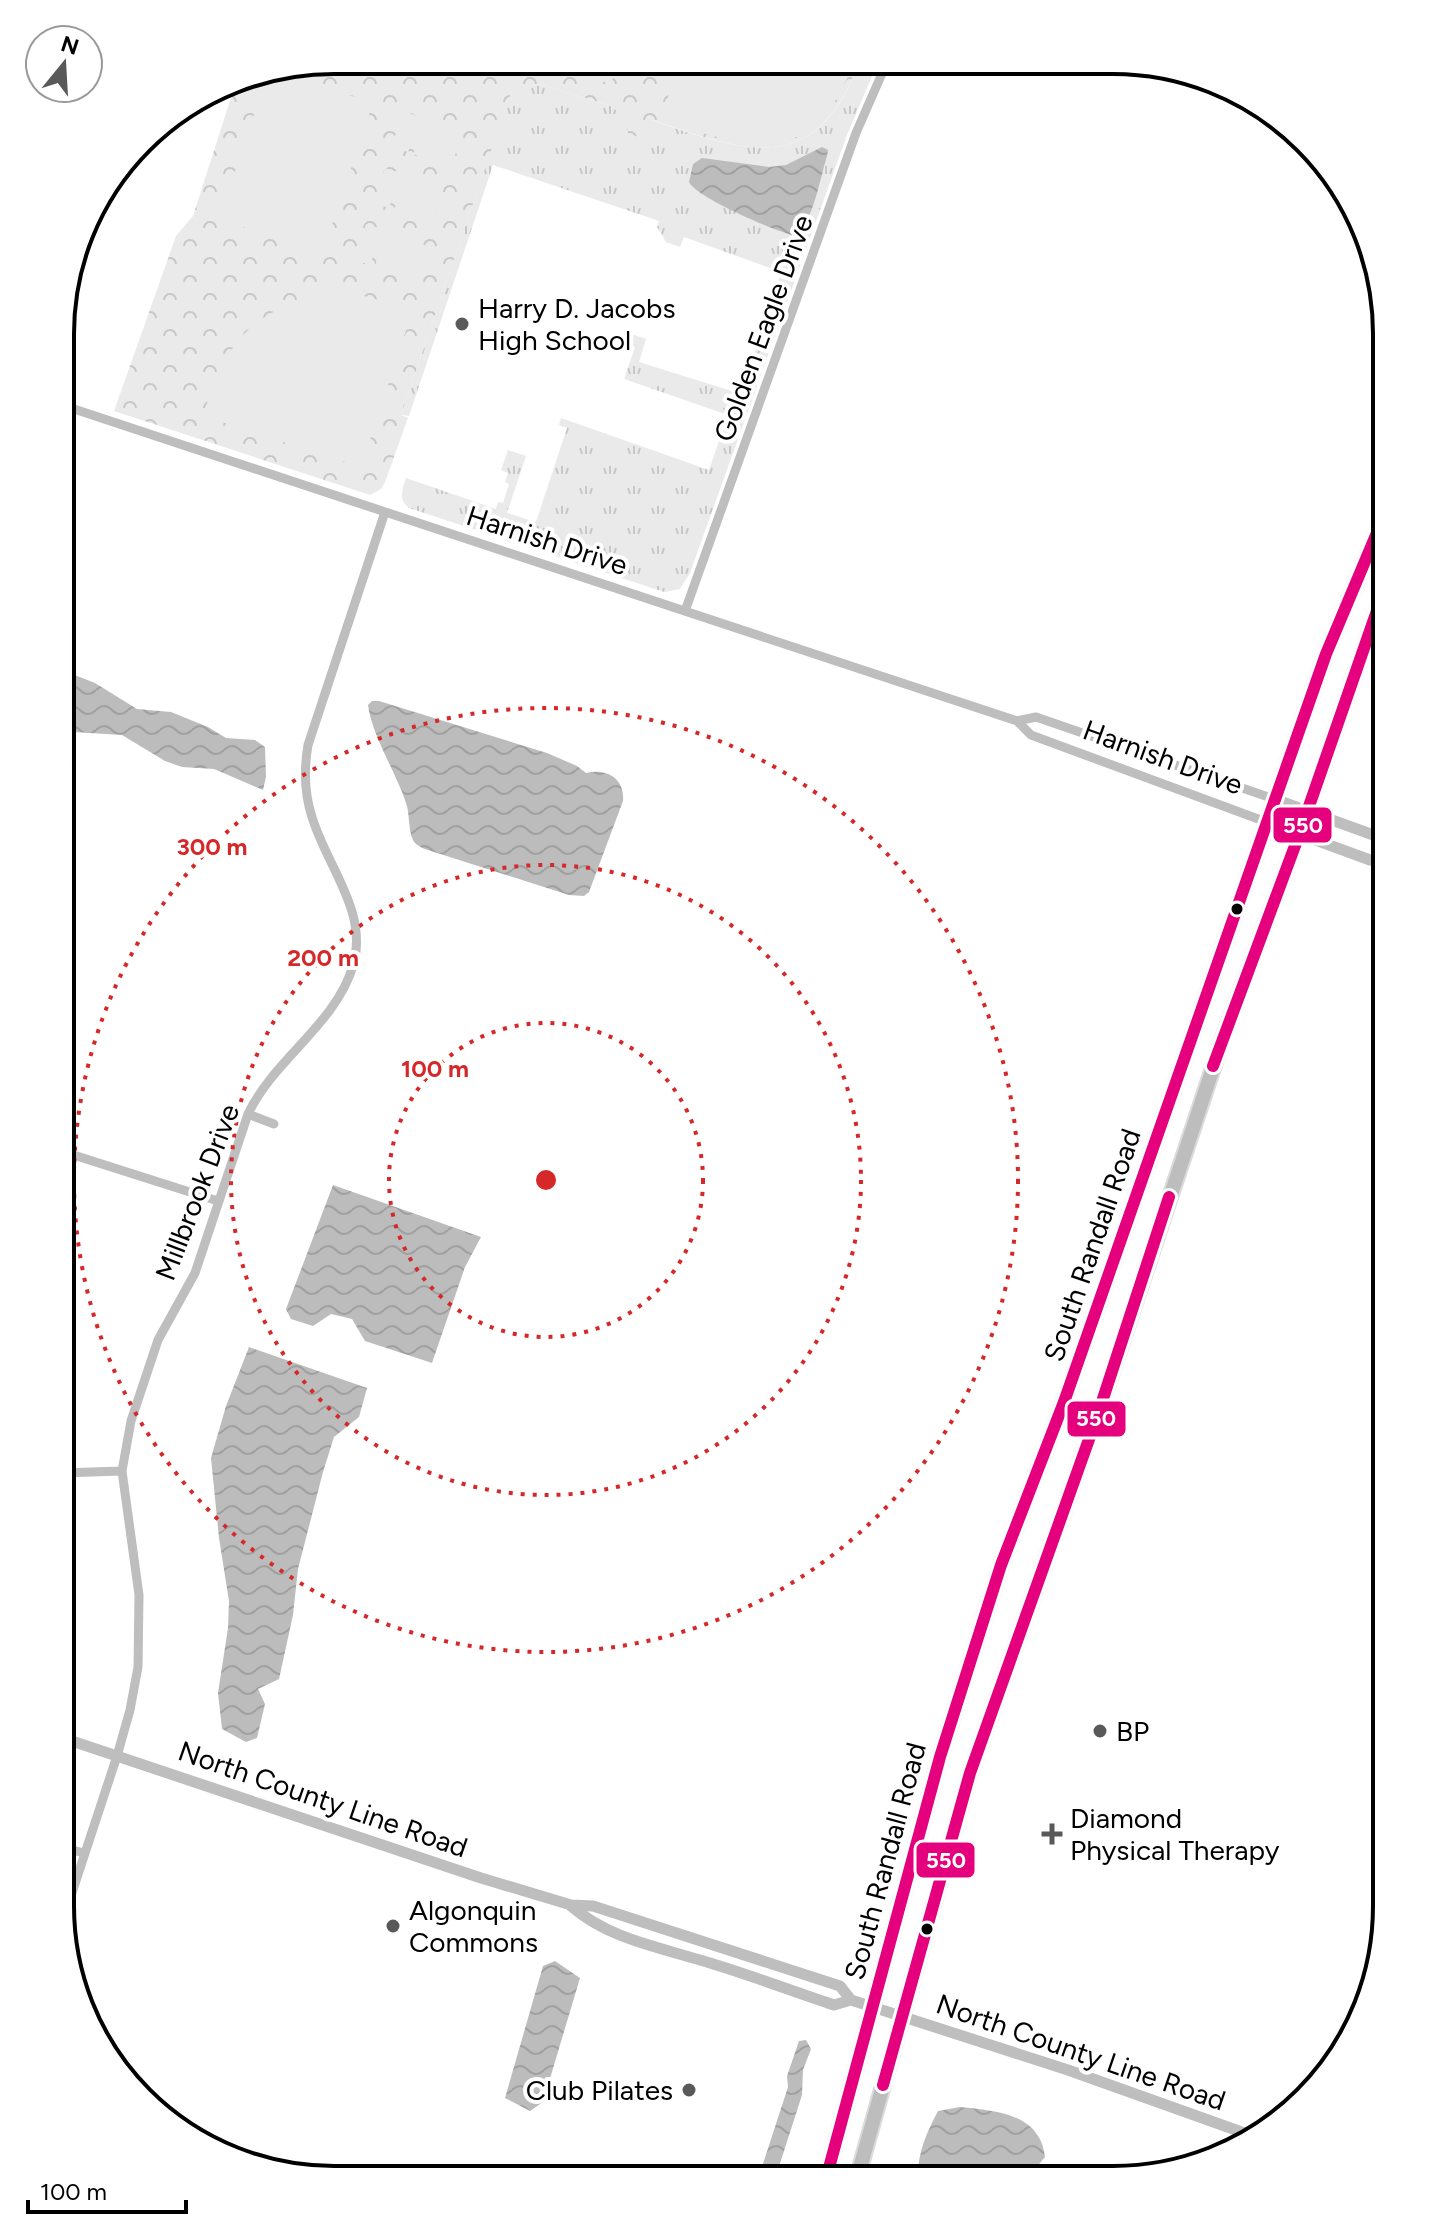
<svg xmlns="http://www.w3.org/2000/svg" width="1447" height="2240" viewBox="0 0 1447 2240" font-family="Figtree,sans-serif">
<style>
.grass{fill:url(#grass-tufts)}
.park{fill:url(#park-crowns)}
.pitch{fill:#eaeaea}
.water{fill:url(#water-waves)}
.lines{fill:none;stroke-linecap:round;stroke-linejoin:round}
.primary-casing{stroke:#dbdbdb;stroke-width:18}
.minor{stroke:#bebebe;stroke-width:9}
.tertiary{stroke:#bebebe;stroke-width:11}
.primary{stroke:#bdbdbd;stroke-width:14}
.bus-1-casing{stroke:#fff;stroke-width:18}
.bus-1{stroke:#e5007d;stroke-width:12}
.ring{fill:none;stroke:#d62828;stroke-width:4;stroke-dasharray:4 8}
.poi-dot{fill:#595959;stroke:#fff;stroke-width:3}
.bus-dot{fill:#000;stroke:#fff;stroke-width:3}
.labels{text-anchor:middle;dominant-baseline:central;stroke-width:8;stroke-linejoin:round;paint-order:stroke}
.poi-label{font-size:28px;fill:#000;stroke:#fff;text-anchor:start}
.street-label{font-size:28px;fill:#000;stroke:#fff}
.rim{fill:none;stroke:#000;stroke-width:4}
.centre{fill:#d62828;stroke:#fff;stroke-width:4}
.ring-label{font-size:24px;text-anchor:middle;font-weight:bold;fill:#d62828;stroke:#fff;stroke-width:8;stroke-linejoin:round;paint-order:stroke}
.line-badge{stroke:#fff;stroke-width:3}
.badge-label{font-size:22px;text-anchor:middle;font-weight:bold;fill:#fff}
</style>
<defs>
<pattern id="grass-tufts" width="24" height="20" patternUnits="userSpaceOnUse" patternTransform="scale(2)"><rect width="24" height="20" fill="#eaeaea"/><path d="M3 7l-1-3M5 7V3M7 7l1-3M15 17l-1-3M17 17v-4M19 17l1-3" fill="none" stroke="#c7c7c7"/></pattern>
<pattern id="park-crowns" width="20" height="18" patternUnits="userSpaceOnUse" patternTransform="scale(2)"><rect width="20" height="18" fill="#eaeaea"/><path d="M2 6a3 3 0 1 1 6 0M12 15a3 3 0 1 1 6 0" fill="none" stroke="#c7c7c7"/></pattern>
<pattern id="water-waves" width="16" height="10" patternUnits="userSpaceOnUse" patternTransform="scale(2)"><rect width="16" height="10" fill="#bcbcbc"/><path d="M0 5q4-4 8 0t8 0" fill="none" stroke="#a0a0a0"/></pattern>
</defs>
<rect width="100%" height="100%" fill="#fff"/>
<path class="grass" d="M 859,62 L 878,62 L 847,135 L 690,573 L 680,589 L 664,592 L 409,508 C 398,499 402,491 406,478 L 496,509 L 498,502 L 503,503 L 509,484 L 505,482 L 508,473 L 501,470 L 508,450 L 526,456 L 507,513 L 536,522 L 567,428 L 559,425 L 561,418 L 709,470 L 728,415 L 624,379 L 635,347 L 625,343 L 628,333 L 646,339 L 639,362 L 741,394 L 781,272 L 684,237 L 680,247 L 666,242 L 657,227 L 659,221 L 493,165 L 409,416 L 401,415 L 511,91 L 539,84 L 612,106 L 646,139 L 651,120 C 744,152 817,179 859,62 Z"/>
<path class="park" d="M 334,60 L 859,62 C 816,179 745,152 652,120 L 646,139 L 628,134 L 627,122 L 612,106 L 539,84 L 511,92 L 401,415 L 408,418 L 385,482 L 381,489 L 370,495 L 114,411 L 176,236 L 193,216 L 237,79 Z"/>
<path class="pitch" d="M 542,61 L 618,61 L 611,84 Z
M 676,61 L 854,62 C 813,170 753,150 663,120 Z
M 277,71 L 373,103 L 322,254 L 219,219 L 268,73 Z
M 404,111 L 420,117 L 408,152 L 391,147 Z
M 425,119 L 442,125 L 430,160 L 413,154 Z
M 447,126 L 463,132 L 451,167 L 435,161 Z
M 385,168 L 401,173 L 389,208 L 373,203 Z
M 406,175 L 422,181 L 410,216 L 394,210 Z
M 428,183 L 444,188 L 432,223 L 416,218 Z
M 366,224 L 382,229 L 370,265 L 353,259 Z
M 387,231 L 404,237 L 392,272 L 375,266 Z
M 409,239 L 425,245 L 413,280 L 396,274 Z
M 333,292 L 356,294 L 413,309 L 364,458 L 352,464 L 203,416 C 227,339 252,309 333,292 Z"/>
<path class="water" d="M 822,147 L 828,150 L 827,156 C 820,178 813,223 795,236 C 775,231 697,198 689,182 L 693,164 L 702,158 L 769,167 L 786,165 Z
M 62,670 L 95,683 L 137,709 L 171,712 L 208,727 L 226,738 L 255,740 L 265,747 L 266,777 L 263,790 L 214,769 L 182,767 L 165,761 L 122,735 L 74,732 L 62,728 Z
M 372,701 L 379,701 L 547,753 L 577,766 L 586,773 C 606,768 625,778 623,801 L 589,892 L 584,896 L 569,895 L 434,852 C 428,850 416,847 413,840 C 408,830 410,814 406,803 C 396,772 372,736 368,705 Z
M 333,1185 L 481,1237 L 465,1267 L 432,1363 L 365,1341 L 352,1319 L 331,1314 L 313,1326 L 291,1319 L 286,1309 Z
M 249,1347 L 367,1388 L 359,1417 L 334,1437 L 323,1472 L 298,1569 L 293,1615 L 279,1679 L 258,1689 L 265,1704 L 257,1738 L 246,1742 L 222,1729 L 218,1693 L 228,1628 L 229,1601 L 219,1538 L 211,1458 L 226,1406 Z
M 555,1961 L 580,1978 L 543,2102 L 530,2111 L 505,2098 L 543,1966 Z
M 806,2040 L 811,2049 L 803,2070 L 802,2095 L 775,2179 L 758,2179 L 788,2087 L 787,2076 L 799,2041 Z
M 960,2107 C 996,2111 1040,2113 1045,2157 L 1030,2175 L 1013,2180 L 918,2179 C 917,2154 926,2134 938,2111 Z"/>
<g class="lines">
<defs>
<path id="primary" d="M 826,2179 L 940,1757 L 1001,1565 L 1064,1402 L 1326,654 L 1387,509
M 857,2179 L 970,1773 L 1098,1414 L 1222,1041 L 1299,835 L 1387,582"/>
</defs>
<use href="#primary" class="primary-casing"/>
<path class="minor" d="M 62,405 L 1017,721 L 1031,735 L 1269,823
M 685,611 L 856,133 L 887,62
M 1017,721 L 1036,717 L 1277,800
M 248,1114 L 274,1124
M 61,1151 L 218,1201
M 61,1473 L 122,1471
M 60,1847 L 84,1853
M 63,1920 L 117,1756 L 130,1710 L 138,1667 L 139,1595 L 122,1471 L 131,1421 L 158,1340 L 195,1273 L 248,1114 C 274,1059 335,1025 353,966 C 369,912 327,867 312,817 C 304,793 304,769 308,745 L 385,512"/>
<path class="tertiary" d="M 1277,800 L 1387,840
M 1269,823 L 1370,860 L 1387,863
M 60,1737 L 481,1878 L 571,1905 L 593,1906 L 840,1986 L 851,2000 L 1068,2070 L 1250,2135
M 571,1906 C 608,1938 654,1946 700,1960 C 745,1973 789,1990 834,2005 L 851,2000"/>
<use href="#primary" class="primary"/>
<defs>
<path id="bus-1" d="M 1213,1066 L 1299,835 L 1387,582
M 883,2085 L 970,1773 L 1098,1414 L 1169,1197
M 826,2179 L 940,1757 L 1001,1565 L 1064,1402 L 1326,654 L 1387,509"/>
</defs>
<use href="#bus-1" class="bus-1-casing"/>
<use href="#bus-1" class="bus-1"/>
</g>
<g class="ring">
<circle cx="546" cy="1180" r="157"/>
<circle cx="546" cy="1180" r="315"/>
<circle cx="546" cy="1180" r="472"/>
</g>
<g class="poi-dot">
<circle cx="462" cy="324" r="8"/>
<circle cx="1100" cy="1731" r="8"/>
<path d="M1048 1822h8v8h8v8h-8v8h-8v-8h-8v-8h8z"/>
<circle cx="393" cy="1926" r="8"/>
<circle cx="689" cy="2090" r="8"/>
</g>
<g class="bus-dot">
<circle cx="1237" cy="909" r="7"/>
<circle cx="927" cy="1929" r="7"/>
</g>
<g class="labels">
<g class="poi-label">
<text x="478" y="308">Harry D. Jacobs<tspan x="478" dy="32">High School</tspan></text>
<text x="1116" y="1731">BP</text>
<text x="1070" y="1818">Diamond<tspan x="1070" dy="32">Physical Therapy</tspan></text>
<text x="409" y="1910">Algonquin<tspan x="409" dy="32">Commons</tspan></text>
<text x="673" y="2090" text-anchor="end">Club Pilates</text>
</g>
<g class="street-label">
<text transform="translate(763 328) rotate(-70)">Golden Eagle Drive</text>
<text transform="translate(547 540) rotate(18)">Harnish Drive</text>
<text transform="translate(1163 757) rotate(20)">Harnish Drive</text>
<text transform="translate(197 1192) rotate(-69)">Millbrook Drive</text>
<text transform="translate(1092 1245) rotate(-71)">South Randall Road</text>
<text transform="translate(323 1799) rotate(19)">North County Line Road</text>
<text transform="translate(885 1861) rotate(-75)">South Randall Road</text>
<text transform="translate(1081 2052) rotate(19)">North County Line Road</text>
</g>
</g>
<path d="M0 0H1447V2240H0ZM334 74H1113A260 260 0 0 1 1373 334V1906A260 260 0 0 1 1113 2166H334A260 260 0 0 1 74 1906V334A260 260 0 0 1 334 74Z" fill="#fff" fill-rule="evenodd"/>
<path class="rim" d="M334 74H1113A260 260 0 0 1 1373 334V1906A260 260 0 0 1 1113 2166H334A260 260 0 0 1 74 1906V334A260 260 0 0 1 334 74Z"/>
<circle cx="546" cy="1180" r="12" class="centre"/>
<g class="ring-label">
<text x="212" y="855">300 m</text>
<text x="323" y="966">200 m</text>
<text x="435" y="1077">100 m</text>
</g>
<g class="line-badge">
<rect x="1272" y="806" width="61" height="38" rx="8" fill="#e5007d"/>
<rect x="1066" y="1400" width="61" height="38" rx="8" fill="#e5007d"/>
<rect x="915" y="1841" width="61" height="38" rx="8" fill="#e5007d"/>
</g>
<g class="badge-label">
<text x="1303" y="833">550</text>
<text x="1096" y="1426">550</text>
<text x="946" y="1868">550</text>
</g>
<g transform="translate(64 64) rotate(18)"><circle r="38" fill="#ffffff" stroke="#999999" stroke-width="2"/>
<path d="M0-6L14 30L0 20L-14 30Z" fill="#595959"/>
<text y="-12" font-size="22" font-weight="bold" text-anchor="middle" fill="#000000">N</text>
</g>
<path d="M28 2200v12h158v-12" fill="none" stroke="#000000" stroke-width="4"/>
<text x="40" y="2200" font-size="24" fill="#000000" stroke="#ffffff" stroke-width="6" paint-order="stroke">100 m</text>
</svg>
